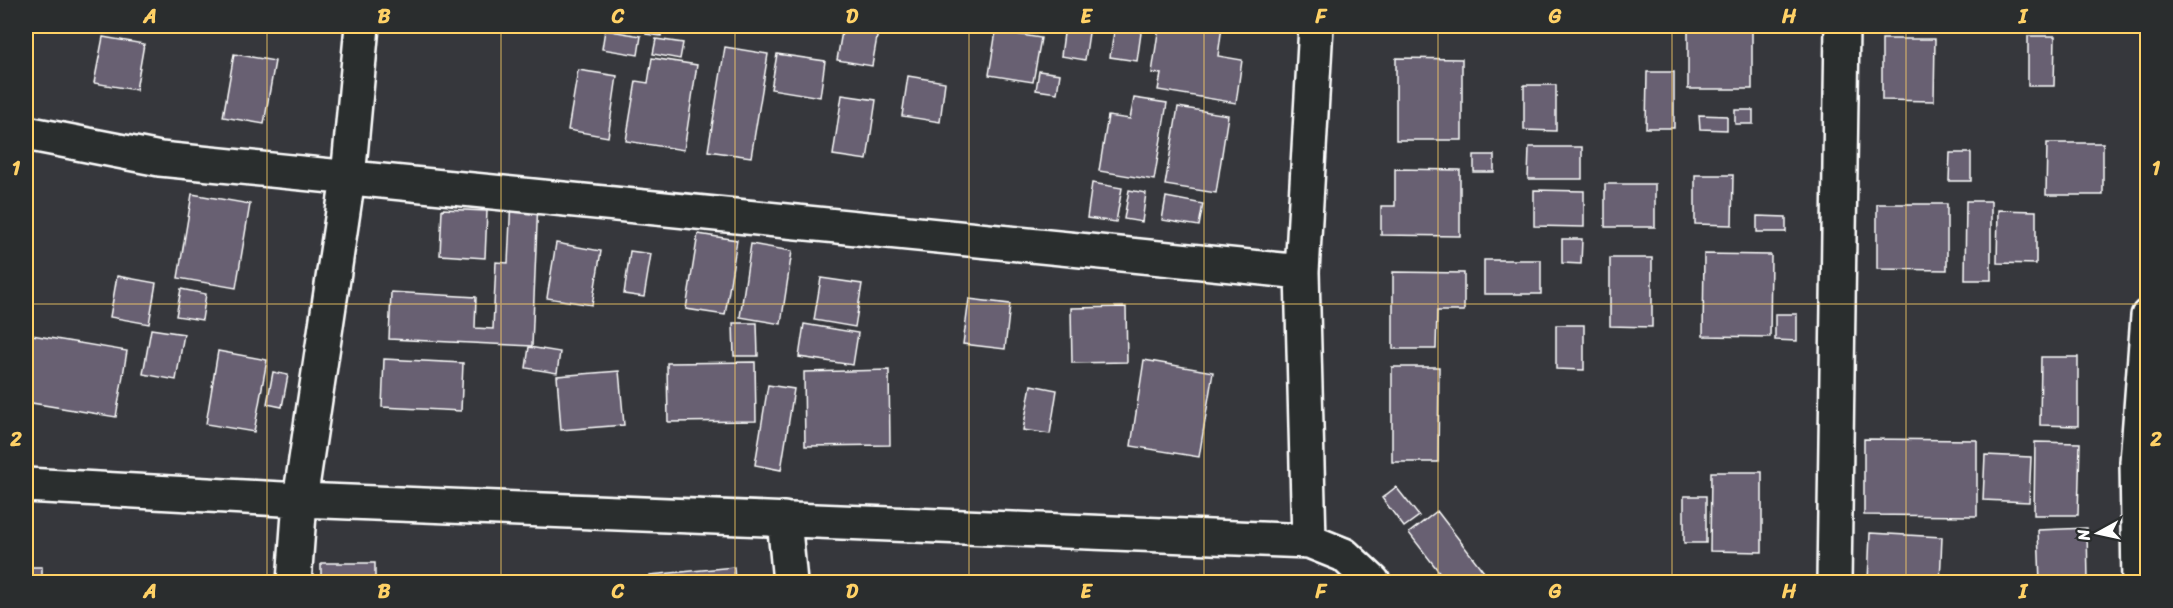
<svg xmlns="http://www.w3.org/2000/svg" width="2173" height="608" viewBox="0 0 2173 608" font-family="Sriracha,sans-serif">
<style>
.building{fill:#676072;stroke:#fff;stroke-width:1.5}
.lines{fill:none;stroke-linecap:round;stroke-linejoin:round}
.minor-casing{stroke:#fff;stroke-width:38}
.minor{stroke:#2a2d2e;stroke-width:33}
.grid{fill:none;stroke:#ffd166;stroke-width:1.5;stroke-opacity:0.55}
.neatline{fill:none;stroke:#ffd166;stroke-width:2}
.grid-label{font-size:20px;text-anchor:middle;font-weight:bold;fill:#ffd166}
</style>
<rect width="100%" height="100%" fill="#36373c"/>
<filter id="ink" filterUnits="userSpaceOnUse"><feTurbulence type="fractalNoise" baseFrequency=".0167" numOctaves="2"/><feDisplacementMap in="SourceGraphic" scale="12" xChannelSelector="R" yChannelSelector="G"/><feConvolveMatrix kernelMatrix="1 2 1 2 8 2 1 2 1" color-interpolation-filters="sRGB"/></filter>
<g filter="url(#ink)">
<path class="building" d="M 648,26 L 663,26 L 661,36 L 646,34 Z
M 843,26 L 879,26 L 872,66 L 837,60 Z
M 1065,26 L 1090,26 L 1085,60 L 1061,56 Z
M 1115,26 L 1142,26 L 1137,61 L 1110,57 Z
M 1159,26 L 1222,26 L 1218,56 L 1242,60 L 1236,103 L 1158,90 L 1161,74 L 1152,73 Z
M 1688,26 L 1752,26 L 1752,89 L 1688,89 Z
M 605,30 L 641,36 L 638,55 L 602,49 Z
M 996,31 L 1041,38 L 1033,82 L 989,75 Z
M 2028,36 L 2055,36 L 2054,86 L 2028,86 Z
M 103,37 L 144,44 L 136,90 L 94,83 Z
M 656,39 L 683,43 L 680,59 L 653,54 Z
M 1882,39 L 1935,39 L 1934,101 L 1882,100 Z
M 725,47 L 768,54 L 751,157 L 708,151 Z
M 234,54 L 275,61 L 264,124 L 223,117 Z
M 777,54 L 825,61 L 820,97 L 771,89 Z
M 652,58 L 697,65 L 684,150 L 626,141 L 636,81 L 648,83 Z
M 1396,58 L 1462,59 L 1462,140 L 1396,140 Z
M 578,70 L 617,76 L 608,137 L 568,130 Z
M 1039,71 L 1060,74 L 1057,93 L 1036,90 Z
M 1647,72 L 1674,72 L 1674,128 L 1646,128 Z
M 908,76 L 945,82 L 940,122 L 902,116 Z
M 1524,85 L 1556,85 L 1556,131 L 1524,130 Z
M 842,95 L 876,100 L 867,160 L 833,155 Z
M 1134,98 L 1167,103 L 1154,180 L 1099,171 L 1108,116 L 1130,119 Z
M 1178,107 L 1228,115 L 1216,193 L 1165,185 Z
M 1735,110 L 1753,110 L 1753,124 L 1735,124 Z
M 1699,115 L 1727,116 L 1727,130 L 1700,129 Z
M 2047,143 L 2103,143 L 2103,195 L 2046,195 Z
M 1529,147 L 1582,147 L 1582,179 L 1528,179 Z
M 1950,153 L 1971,153 L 1971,181 L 1949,181 Z
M 1474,155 L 1494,155 L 1494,172 L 1474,172 Z
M 1395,169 L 1460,170 L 1460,236 L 1381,235 L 1381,206 L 1395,206 Z
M 1695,175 L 1733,175 L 1732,225 L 1695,224 Z
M 1092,183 L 1122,188 L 1116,222 L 1087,218 Z
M 1605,184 L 1655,184 L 1655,227 L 1605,227 Z
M 1129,190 L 1146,193 L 1142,222 L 1124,219 Z
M 1534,190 L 1584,191 L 1584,227 L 1534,226 Z
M 192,194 L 250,204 L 236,288 L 178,278 Z
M 1166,197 L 1203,204 L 1199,226 L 1162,220 Z
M 511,199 L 538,200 L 532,346 L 389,339 L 391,292 L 476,297 L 475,328 L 493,329 L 496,262 L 508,263 Z
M 1966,201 L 1991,201 L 1991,280 L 1965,280 Z
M 1877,204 L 1947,204 L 1947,270 L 1877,269 Z
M 442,209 L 487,211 L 485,258 L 440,255 Z
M 1998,210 L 2036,211 L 2036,264 L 1997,263 Z
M 1757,216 L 1786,217 L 1786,232 L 1757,232 Z
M 698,234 L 737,240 L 725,315 L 686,309 Z
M 1562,239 L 1582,239 L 1581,264 L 1562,263 Z
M 556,243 L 601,251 L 592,305 L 547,298 Z
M 751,244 L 792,251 L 781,324 L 740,317 Z
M 630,251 L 651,254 L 644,297 L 624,294 Z
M 1704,254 L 1771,255 L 1770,337 L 1703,336 Z
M 1610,258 L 1652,258 L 1652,327 L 1610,326 Z
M 1484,260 L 1541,260 L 1541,294 L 1484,294 Z
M 1393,272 L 1464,273 L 1464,311 L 1437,311 L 1436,349 L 1393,349 Z
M 117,276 L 156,283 L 149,324 L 110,317 Z
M 821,278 L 862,284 L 855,327 L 814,320 Z
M 181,289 L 206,294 L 202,320 L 176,316 Z
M 969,299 L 1010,304 L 1005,349 L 963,344 Z
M 1126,307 L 1127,362 L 1072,363 L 1071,308 Z
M 1775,314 L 1797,314 L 1797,341 L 1775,340 Z
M 733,323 L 757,323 L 758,356 L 734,356 Z
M 804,324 L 858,333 L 853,365 L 799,357 Z
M 1556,325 L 1584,325 L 1584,370 L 1556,369 Z
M 151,329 L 184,334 L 176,380 L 143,374 Z
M 26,334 L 127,351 L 116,417 L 26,402 Z
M 529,347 L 560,352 L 557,373 L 526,368 Z
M 218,351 L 267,360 L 254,432 L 206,424 Z
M 2041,357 L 2078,357 L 2078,426 L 2040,425 Z
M 384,359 L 463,363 L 461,411 L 382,407 Z
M 1144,360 L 1213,372 L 1199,457 L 1131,446 Z
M 755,362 L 756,421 L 668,422 L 667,363 Z
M 1392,367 L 1439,367 L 1438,462 L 1392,462 Z
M 889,370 L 890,445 L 805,446 L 804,372 Z
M 619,371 L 624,425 L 561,430 L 557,376 Z
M 273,372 L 288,375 L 282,407 L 267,404 Z
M 768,385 L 794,389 L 781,470 L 755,465 Z
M 1031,385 L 1057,390 L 1050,434 L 1023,430 Z
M 1864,439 L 1977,440 L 1977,516 L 1864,515 Z
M 2035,442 L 2080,443 L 2078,515 L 2034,515 Z
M 1985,455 L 2031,457 L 2029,502 L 1983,500 Z
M 1711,472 L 1762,472 L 1762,552 L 1710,551 Z
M 1396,487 L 1419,516 L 1404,527 L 1382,498 Z
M 1684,496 L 1706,496 L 1706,543 L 1684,543 Z
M 1437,511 L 1484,572 L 1471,582 L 1447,582 L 1409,533 Z
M 2087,528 L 2088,582 L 2040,582 L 2038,530 Z
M 1870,533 L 1942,537 L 1940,582 L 1868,582 Z
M 321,563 L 375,563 L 375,582 L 321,582 Z
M 26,567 L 42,567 L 42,582 L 26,582 Z
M 734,567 L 735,582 L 650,582 L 650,575 Z"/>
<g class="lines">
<defs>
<path id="minor" d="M 26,133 L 160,159 L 1302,272
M 26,485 L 300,500 L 1309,541 L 1344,555 L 1373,582
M 784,519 L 790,582
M 1309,541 L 1302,272 L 1316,26
M 294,582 L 300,500 L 348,178 L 362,26
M 1834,582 L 1842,26
M 2139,582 L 2137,462 L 2148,316"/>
</defs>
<use href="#minor" class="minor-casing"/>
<use href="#minor" class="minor"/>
</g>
</g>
<path class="grid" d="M 267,26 L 267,582M 501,26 L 501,582M 735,26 L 735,582M 969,26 L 969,582M 1204,26 L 1204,582M 1438,26 L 1438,582M 1672,26 L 1672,582M 1906,26 L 1906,582M 26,304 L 2148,304"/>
<rect width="2173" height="608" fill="none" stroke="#2a2d2e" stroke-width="66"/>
<g transform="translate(2098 533) rotate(262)" stroke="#2a2d2e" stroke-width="4.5" paint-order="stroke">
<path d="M0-4.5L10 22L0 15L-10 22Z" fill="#ffffff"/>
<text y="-9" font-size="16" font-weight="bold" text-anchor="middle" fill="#ffffff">N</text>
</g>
<rect x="33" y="33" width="2107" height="542" class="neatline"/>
<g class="grid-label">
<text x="150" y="23">A</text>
<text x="384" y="23">B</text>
<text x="618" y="23">C</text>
<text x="852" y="23">D</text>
<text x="1086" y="23">E</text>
<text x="1321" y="23">F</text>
<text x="1555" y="23">G</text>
<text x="1789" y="23">H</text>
<text x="2023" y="23">I</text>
<text x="16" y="175">1</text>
<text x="2156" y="175">1</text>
<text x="16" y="446">2</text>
<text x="2156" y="446">2</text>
<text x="150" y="598">A</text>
<text x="384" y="598">B</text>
<text x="618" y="598">C</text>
<text x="852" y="598">D</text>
<text x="1086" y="598">E</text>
<text x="1321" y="598">F</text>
<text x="1555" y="598">G</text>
<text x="1789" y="598">H</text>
<text x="2023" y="598">I</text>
</g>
</svg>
